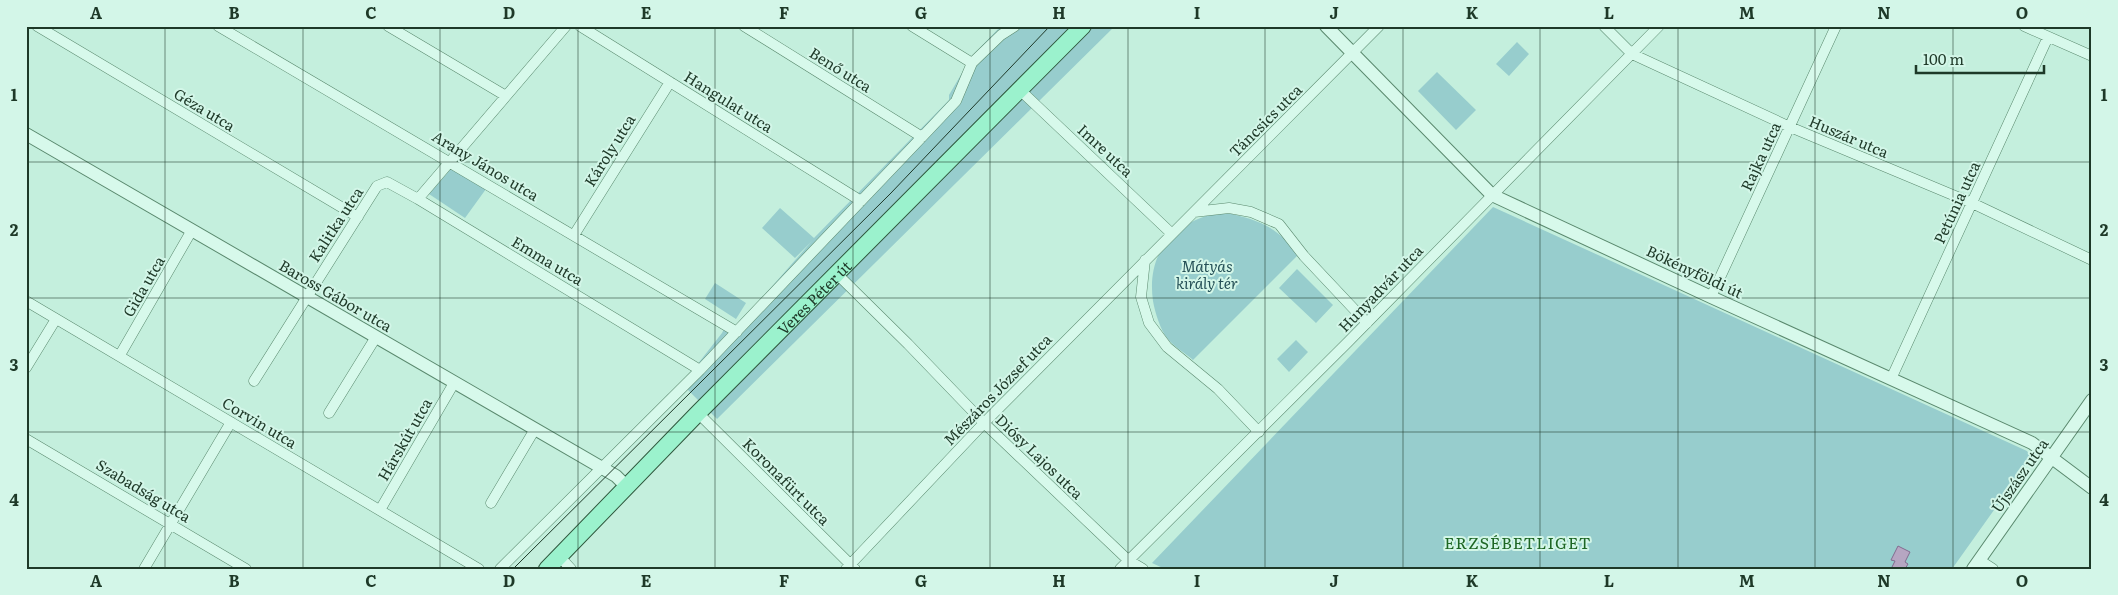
<svg xmlns="http://www.w3.org/2000/svg" width="2118" height="595" viewBox="0 0 2118 595" font-family="Literata,serif">
<style>
.green{fill:#97cdcd}
.water{fill:#b6a6c2;stroke:#836c90}
.lines{fill:none;stroke-linecap:round;stroke-linejoin:round}
.minor-casing{stroke:#5a896e;stroke-width:11}
.tertiary-casing{stroke:#5a896e;stroke-width:14}
.primary-casing{stroke:#2e573c;stroke-width:18}
.minor{stroke:#d7f9eb;stroke-width:10}
.tertiary{stroke:#d7f9eb;stroke-width:12}
.primary{stroke:#9bf2cd;stroke-width:16}
.tram{stroke:#1e3928;stroke-width:1}
.grid{fill:none;stroke:#1e3928;stroke-width:1;stroke-opacity:0.55}
.labels{text-anchor:middle;dominant-baseline:central;stroke-width:4;stroke-linejoin:round;paint-order:stroke}
.street-label{font-size:15px;fill:#1e3928;stroke:#d3f6e8}
.park-label{font-size:15px;font-style:italic;fill:#244f56;stroke:#d3f6e8}
.neighbourhood-label{font-size:16px;letter-spacing:1px;fill:#1d6624;stroke:#d3f6e8}
.neatline{fill:none;stroke:#1e3928;stroke-width:2}
.grid-label{font-size:16px;text-anchor:middle;font-weight:bold;fill:#1e3928}
</style>
<rect width="100%" height="100%" fill="#c4efdd"/>
<path class="green" d="M 1001,26 L 1115,26 L 717,419 L 682,384 L 722,333 L 728,321 L 737,326 L 812,241 L 795,258 L 762,228 L 780,208 L 814,238 L 949,100 L 949,95 L 972,56 Z
M 1517,42 L 1529,54 L 1509,76 L 1496,64 Z
M 1437,72 L 1476,110 L 1456,130 L 1418,91 Z
M 451,169 L 486,189 L 465,218 L 429,194 Z
M 1493,207 L 2027,451 L 2031,458 L 1952,569 L 1165,569 L 1152,563 Z
M 1222,212 C 1257,219 1276,226 1299,254 L 1193,360 C 1185,353 1173,346 1167,338 C 1160,329 1155,312 1153,301 C 1146,251 1175,221 1222,212 Z
M 1297,269 L 1333,305 L 1316,323 L 1279,288 Z
M 715,283 L 746,303 L 736,319 L 705,299 Z
M 1296,340 L 1308,352 L 1289,372 L 1277,359 Z"/>
<path class="water" d="M 1898,546 L 1910,552 L 1905,562 L 1908,564 L 1905,569 L 1891,569 L 1895,561 L 1891,560 Z"/>
<g class="lines">
<defs>
<path id="minor" d="M 37,26 L 358,217
M 218,26 L 737,332
M 388,26 L 506,96
M 580,26 L 861,201
M 744,26 L 922,137
M 912,26 L 972,63
M 1604,26 L 1632,54 L 1790,127 L 1972,203 L 2092,260
M 2024,26 L 2092,56
M 1020,90 L 1171,233
M 418,199 L 566,26
M 1194,212 L 1229,208 L 1251,212 L 1279,224 L 1304,256 L 1367,323
M 574,235 L 670,82
M 1145,260 L 1141,297 L 1149,323 L 1167,347 L 1218,389 L 1259,432
M 837,274 L 908,344 L 984,423 L 1128,560 L 1143,569
M 1711,297 L 1836,26
M 26,301 L 479,569
M 120,355 L 192,230
M 26,368 L 56,319
M 1891,379 L 2048,37
M 254,381 L 377,186 L 387,182 L 418,199 L 700,370
M 329,413 L 376,337
M 698,413 L 855,569
M 26,439 L 246,569
M 491,503 L 535,429
M 380,510 L 454,383
M 559,556 L 571,569
M 1979,560 L 1993,569
M 144,569 L 231,422
M 500,569 L 700,370 L 922,137 L 956,101 L 972,63 L 1001,35 L 1015,26
M 846,569 L 984,423 L 1379,26
M 1120,569 L 1348,342 L 1659,26"/>
<path id="tertiary" d="M 1326,26 L 1492,195 L 1711,297 L 2032,443 L 2092,488
M 26,134 L 616,476 L 627,487
M 1973,569 L 2092,400"/>
<g id="primary">
<path id="s1" d="M 547,569 L 698,413 L 1083,26"/>
</g>
</defs>
<use href="#minor" class="minor-casing"/>
<use href="#tertiary" class="tertiary-casing"/>
<use href="#primary" class="primary-casing"/>
<use href="#minor" class="minor"/>
<use href="#tertiary" class="tertiary"/>
<use href="#primary" class="primary"/>
<path class="tram" d="M 513,569 L 891,193 L 1050,26"/>
</g>
<path class="grid" d="M 165,26 L 165,569M 303,26 L 303,569M 440,26 L 440,569M 578,26 L 578,569M 715,26 L 715,569M 853,26 L 853,569M 990,26 L 990,569M 1128,26 L 1128,569M 1265,26 L 1265,569M 1403,26 L 1403,569M 1540,26 L 1540,569M 1678,26 L 1678,569M 1815,26 L 1815,569M 1953,26 L 1953,569M 26,162 L 2092,162M 26,298 L 2092,298M 26,432 L 2092,432"/>
<g class="labels">
<g class="street-label">
<text transform="translate(841 69) rotate(32)">Benő utca</text>
<text transform="translate(729 101) rotate(32)">Hangulat utca</text>
<text transform="translate(205 109) rotate(31)">Géza utca</text>
<text transform="translate(1265 120) rotate(-45)">Táncsics utca</text>
<text transform="translate(1849 136) rotate(23)">Huszár utca</text>
<text transform="translate(609 150) rotate(-58)">Károly utca</text>
<text transform="translate(1106 150) rotate(43)">Imre utca</text>
<text transform="translate(1760 156) rotate(-65)">Rajka utca</text>
<text transform="translate(486 165) rotate(31)">Arany János utca</text>
<text transform="translate(1956 202) rotate(-65)">Petúnia utca</text>
<text transform="translate(335 224) rotate(-57)">Kalitka utca</text>
<text transform="translate(548 260) rotate(31)">Emma utca</text>
<text transform="translate(1695 271) rotate(25)">Bökényföldi út</text>
<text transform="translate(143 286) rotate(-60)">Gida utca</text>
<text transform="translate(1380 288) rotate(-46)">Hunyadvár utca</text>
<text transform="translate(336 295) rotate(30)">Baross Gábor utca</text>
<text stroke="none"><textPath href="#s1" startOffset="381">Veres Péter út</textPath></text>
<text transform="translate(997 389) rotate(-46)">Mészáros József utca</text>
<text transform="translate(260 422) rotate(31)">Corvin utca</text>
<text transform="translate(404 439) rotate(-60)">Hárskút utca</text>
<text transform="translate(1040 456) rotate(44)">Diósy Lajos utca</text>
<text transform="translate(2019 475) rotate(-55)">Újszász utca</text>
<text transform="translate(787 481) rotate(45)">Koronafürt utca</text>
<text transform="translate(144 490) rotate(31)">Szabadság utca</text>
</g>
<g class="park-label">
<text x="1207" y="265">Mátyás<tspan x="1207" dy="17">király tér</tspan></text>
</g>
<g class="neighbourhood-label">
<text x="1518" y="542">ERZSÉBETLIGET</text>
</g>
</g>
<rect width="2118" height="595" fill="none" stroke="#d3f6e8" stroke-width="55"/>
<path d="M1916 65v8h128v-8" fill="none" stroke="#1e3928" stroke-width="2.5"/>
<text x="1923" y="65" font-size="15" fill="#1e3928" stroke="#d3f6e8" stroke-width="4" paint-order="stroke">100 m</text>
<rect x="28" y="28" width="2062" height="540" class="neatline"/>
<g class="grid-label">
<text x="96" y="19">A</text>
<text x="234" y="19">B</text>
<text x="371" y="19">C</text>
<text x="509" y="19">D</text>
<text x="646" y="19">E</text>
<text x="784" y="19">F</text>
<text x="921" y="19">G</text>
<text x="1059" y="19">H</text>
<text x="1197" y="19">I</text>
<text x="1334" y="19">J</text>
<text x="1472" y="19">K</text>
<text x="1609" y="19">L</text>
<text x="1747" y="19">M</text>
<text x="1884" y="19">N</text>
<text x="2022" y="19">O</text>
<text x="14" y="101">1</text>
<text x="2104" y="101">1</text>
<text x="14" y="236">2</text>
<text x="2104" y="236">2</text>
<text x="14" y="371">3</text>
<text x="2104" y="371">3</text>
<text x="14" y="506">4</text>
<text x="2104" y="506">4</text>
<text x="96" y="587">A</text>
<text x="234" y="587">B</text>
<text x="371" y="587">C</text>
<text x="509" y="587">D</text>
<text x="646" y="587">E</text>
<text x="784" y="587">F</text>
<text x="921" y="587">G</text>
<text x="1059" y="587">H</text>
<text x="1197" y="587">I</text>
<text x="1334" y="587">J</text>
<text x="1472" y="587">K</text>
<text x="1609" y="587">L</text>
<text x="1747" y="587">M</text>
<text x="1884" y="587">N</text>
<text x="2022" y="587">O</text>
</g>
</svg>
